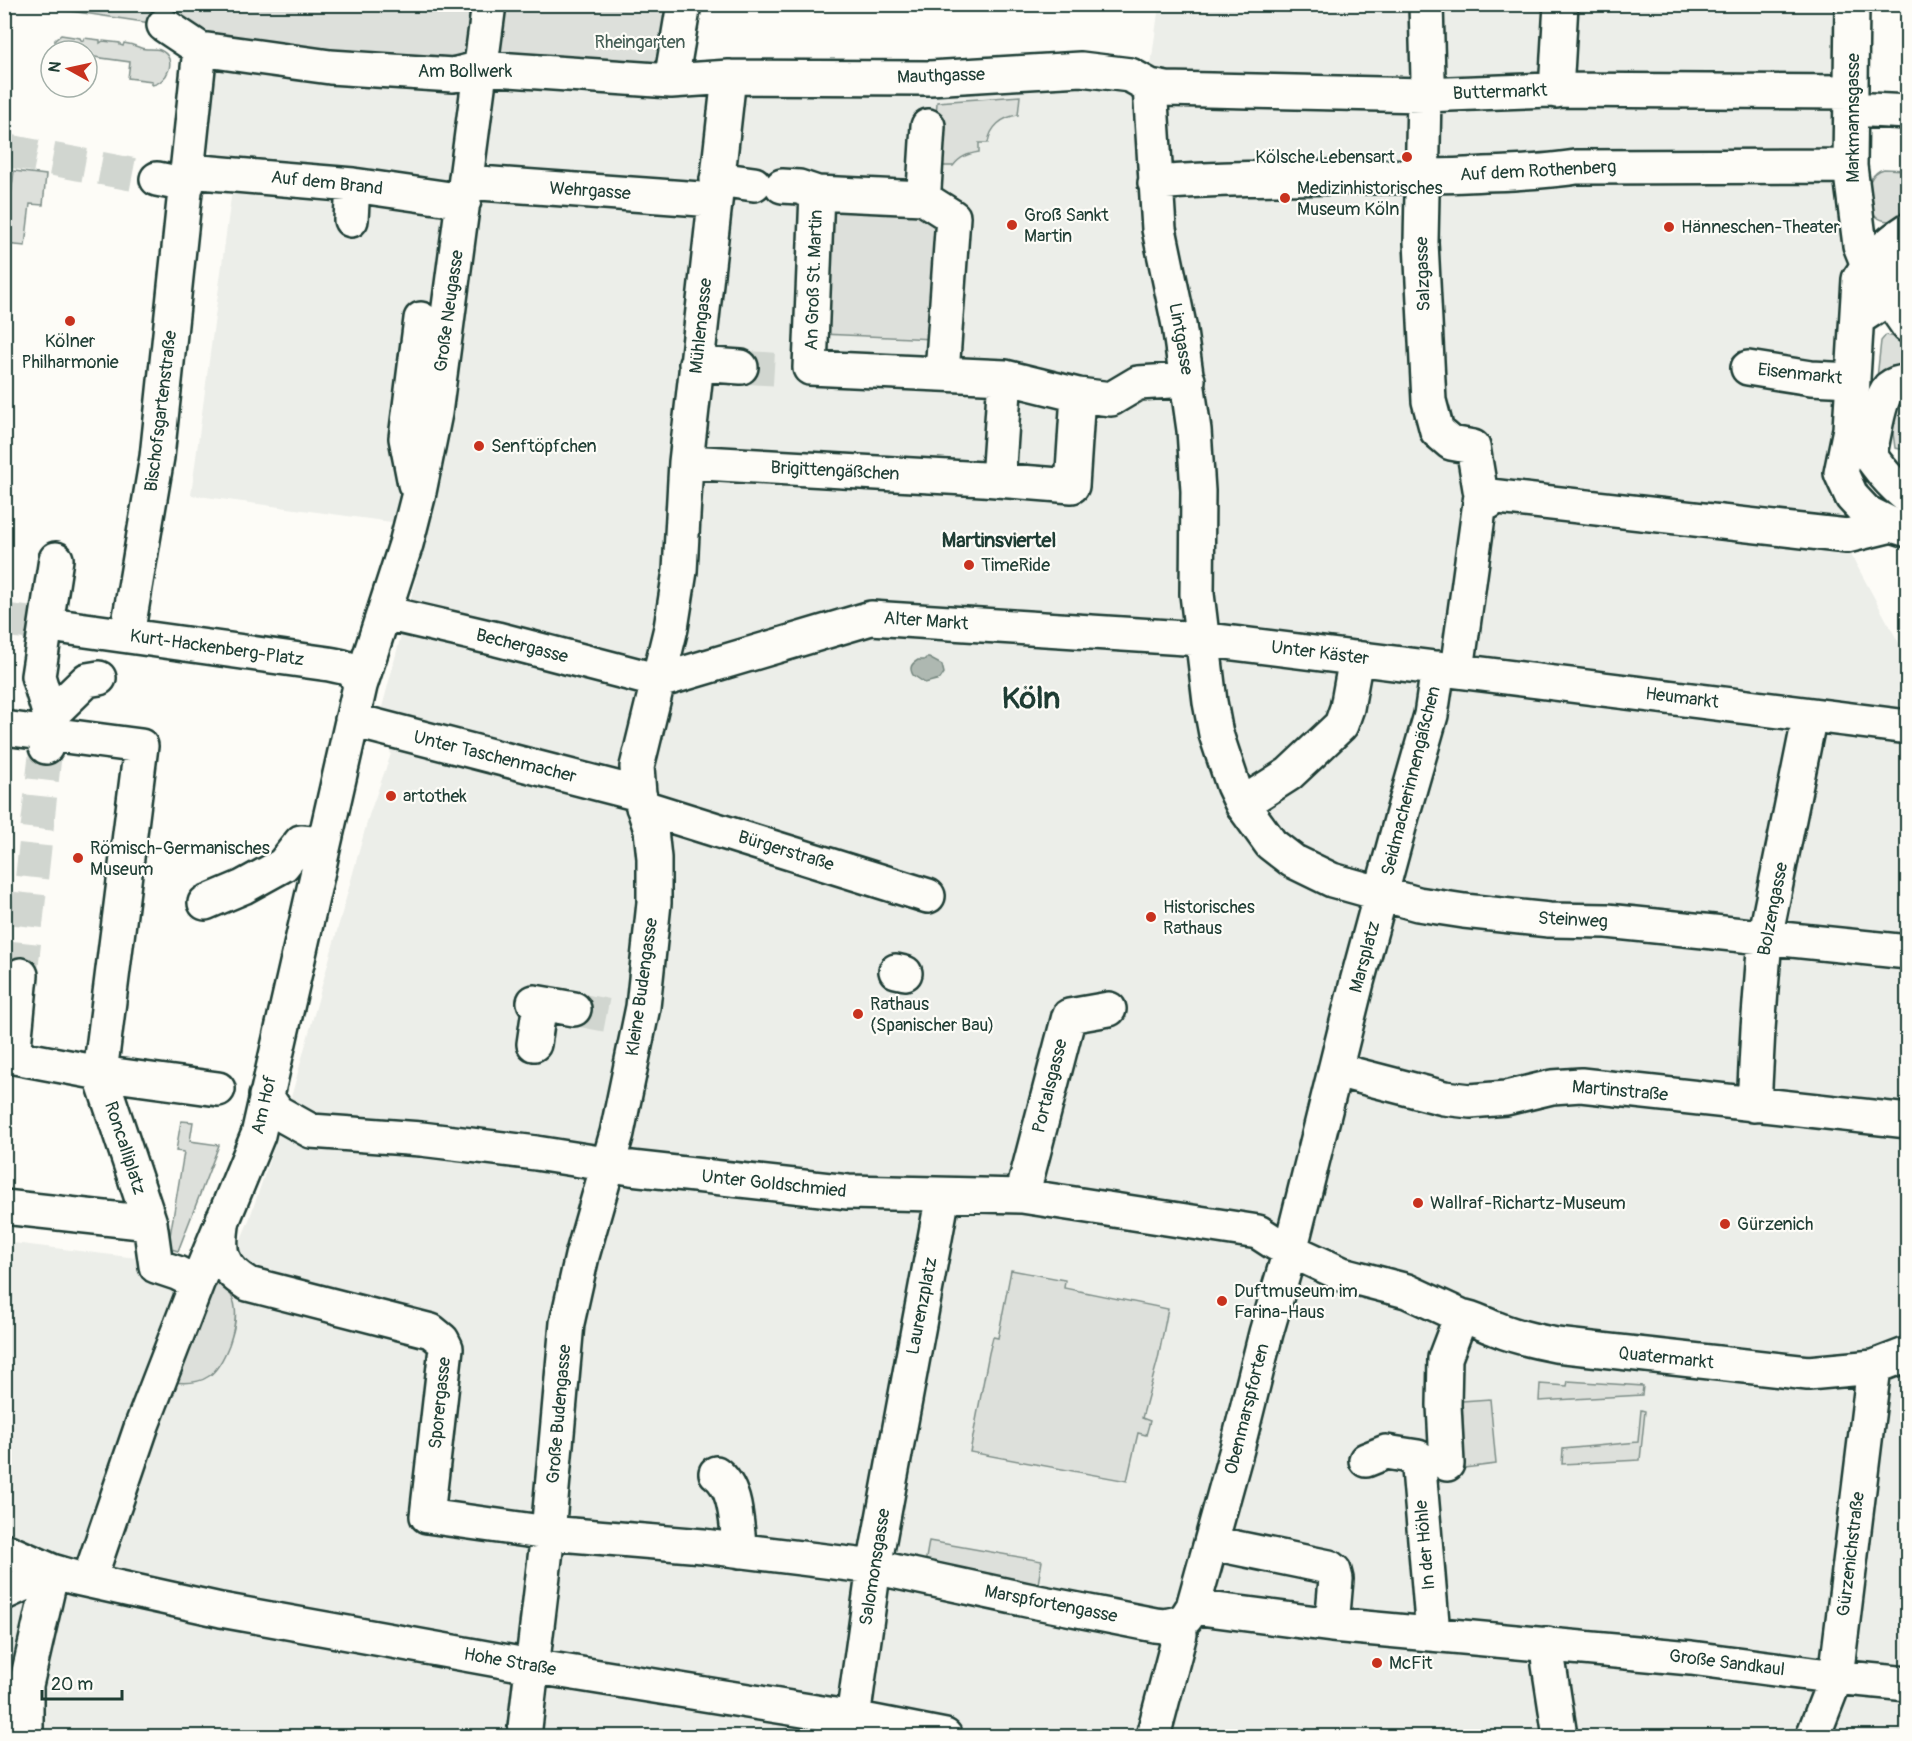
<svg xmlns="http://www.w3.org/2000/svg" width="1912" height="1741" viewBox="0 0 1912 1741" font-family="Pangolin,sans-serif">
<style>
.built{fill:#eceee9}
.green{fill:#dde0db;stroke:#7e8e88;stroke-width:1.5}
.water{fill:#aeb8b1;stroke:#75877f;stroke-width:1.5}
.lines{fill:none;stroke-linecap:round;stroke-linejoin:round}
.minor-tunnel{stroke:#d1d6d0;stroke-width:33;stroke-dasharray:33 16;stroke-linecap:butt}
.minor-casing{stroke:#1f3d34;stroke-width:38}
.major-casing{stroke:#1f3d34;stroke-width:38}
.minor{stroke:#fdfcf7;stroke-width:33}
.major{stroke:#fdfcf7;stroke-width:33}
.poi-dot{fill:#c8321e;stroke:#fdfcf7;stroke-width:2}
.labels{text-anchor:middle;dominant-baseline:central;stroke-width:4.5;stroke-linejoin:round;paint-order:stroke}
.park-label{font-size:18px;fill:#455e55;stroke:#fdfcf7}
.street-label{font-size:18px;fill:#1f3d34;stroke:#fdfcf7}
.poi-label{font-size:18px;fill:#1f3d34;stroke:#fdfcf7;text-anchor:start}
.neighbourhood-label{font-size:20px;font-weight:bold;fill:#1f3d34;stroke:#fdfcf7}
.town-label{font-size:30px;font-weight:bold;fill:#1f3d34;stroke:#fdfcf7}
</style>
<rect width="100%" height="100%" fill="#fdfcf7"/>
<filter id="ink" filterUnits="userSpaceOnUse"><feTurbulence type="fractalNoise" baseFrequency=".0167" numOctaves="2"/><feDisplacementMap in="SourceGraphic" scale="12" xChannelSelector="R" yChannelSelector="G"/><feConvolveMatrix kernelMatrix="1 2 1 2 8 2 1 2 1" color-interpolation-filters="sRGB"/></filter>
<g filter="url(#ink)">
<path class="built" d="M 1159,5 L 1844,5 L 1860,280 L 1849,551 L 1908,660 L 1907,1736 L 5,1736 L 5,1242 L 137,1258 L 161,1263 L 229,1268 L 249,1220 L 292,1094 L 369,815 L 391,754 L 380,715 L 429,529 L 406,524 L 191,495 L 232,190 L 208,147 L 211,62 L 739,91 L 1148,87 Z"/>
<path class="green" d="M 30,5 L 684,5 L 671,81 L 330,67 L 164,25 Z
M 61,35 L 80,38 L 81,40 L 83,41 L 84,38 L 100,40 L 100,43 L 103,41 L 120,43 L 120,45 L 123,46 L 124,43 C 132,44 136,46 141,48 C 146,50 154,48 160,50 C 179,58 167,83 152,85 L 152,81 L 128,78 L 130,62 L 87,56 L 87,51 L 54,51 L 55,40 Z
M 1020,96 L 1018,115 C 1002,117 990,127 988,143 L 979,143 L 979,152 C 967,154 960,157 953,166 L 933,166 L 937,102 Z
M 1884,169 L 1907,170 L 1908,214 C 1904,216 1899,219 1894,220 C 1864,228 1858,175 1884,169 Z
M 14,171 L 46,175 L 43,205 L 30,204 L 25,246 L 5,244 Z
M 829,208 L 940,213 L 934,339 L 822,334 Z
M 1886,335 L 1895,337 L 1907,349 L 1907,373 L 1877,378 L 1881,341 Z
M 1907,395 L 1907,450 L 1895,448 L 1890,410 L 1892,402 Z
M 181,1121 L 193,1122 L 190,1141 L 219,1145 L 178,1251 L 168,1248 L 184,1152 L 176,1151 Z
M 1011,1270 L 1065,1280 L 1064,1288 L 1168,1309 L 1158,1359 L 1142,1418 L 1150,1421 L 1146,1435 L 1138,1433 L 1127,1481 L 970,1452 L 989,1353 L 993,1337 L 998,1338 Z
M 216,1275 C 224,1284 234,1295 235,1308 C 237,1320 233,1333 229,1345 C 217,1375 206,1386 172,1382 Z
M 1568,1381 L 1643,1386 L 1642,1395 L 1539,1401 L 1540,1384 L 1567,1386 Z
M 1490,1399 L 1496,1464 L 1465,1468 L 1462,1401 Z
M 1641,1410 L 1645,1411 L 1640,1460 L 1562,1464 L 1563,1449 L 1638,1442 Z
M 929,1541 L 1042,1561 L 1038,1584 L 925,1564 Z"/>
<path class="water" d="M 926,658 L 929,658 L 942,665 L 944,673 L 940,679 L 925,683 L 913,675 C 909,668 911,664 918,660 L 924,660 Z"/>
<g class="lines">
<path class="minor-tunnel" d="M 4,150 L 157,179
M 741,367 L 788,370
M 4,620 L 64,627
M 21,975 L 46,747
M 574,1009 L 621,1018"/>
<defs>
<path id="minor" d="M 1426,4 L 1428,78 L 1424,95 L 1421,242 L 1429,401 L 1437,431 L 1451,443 L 1473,447 L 1481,495 L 1489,502
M 1852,4 L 1850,166 L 1860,245 L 1868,265
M 164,25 L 200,49 L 330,67 L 453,75 L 481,68 L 671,81 L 729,77 L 930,78 L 1081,69 L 1130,75 L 1150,86 L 1166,89 L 1424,95 L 1550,90 L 1851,92
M 671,81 L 684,4
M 1150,86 L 1159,229 L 1179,325 L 1194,430 L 1198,491 L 1197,594 L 1210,702 L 1216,734 L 1233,785 L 1242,804 L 1271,844 L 1293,861 L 1332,880 L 1418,904 L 1464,911 L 1549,920 L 1607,921 L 1908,952
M 1556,91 L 1561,4
M 1851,109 L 1908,112
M 189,171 L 353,185 L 464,201
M 157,179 L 187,185
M 717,179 L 754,184
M 466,182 L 714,200
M 1155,183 C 1258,175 1362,179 1466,175 C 1503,173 1539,173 1576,167 L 1850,166
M 782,186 L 799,187 L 817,193 L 923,198
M 924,189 L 928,126
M 923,193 L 923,198 L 953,217 L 942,373
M 351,220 L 353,185
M 1883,265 L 1899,313 L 1908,326
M 696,364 L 741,367
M 1748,368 L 1811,378 L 1852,380
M 1078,395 L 1111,399 L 1138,383 L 1188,380
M 1870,454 C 1874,437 1878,400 1889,388 C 1895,383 1901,382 1908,382
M 686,462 L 983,479 L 1072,486 L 1078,395 L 1005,377 L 810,368 L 817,193
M 998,480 L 1005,377
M 415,484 L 406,438 L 421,319
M 385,613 L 497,639 L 659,681
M 64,627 L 329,664 C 347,668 354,666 360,686
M 127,635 L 157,457 L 200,49
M 1457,670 L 1481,495 L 1847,536 L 1892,525
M 659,681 L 871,618 L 1201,639 L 1908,727
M 50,716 L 87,680 L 99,678
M 352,720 L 639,794
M 4,728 L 141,746 L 100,1073 L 150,1223 L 156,1266 L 177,1273 L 197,1283
M 46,747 L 50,716 L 38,676 L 56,559
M 1242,804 L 1289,774 L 1341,725 L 1347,708 L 1356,658
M 643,807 L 928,896
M 205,903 L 243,887 L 283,865 L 301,842 L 323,844
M 896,971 L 905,973
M 534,1002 L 574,1009
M 534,1044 L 540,1003
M 4,1055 L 100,1073 L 218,1089
M 13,1057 L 21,975
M 1336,1070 L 1444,1098 L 1470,1101 L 1506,1098 L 1552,1087 L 1581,1085 L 1908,1121
M 266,1096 L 277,1112 L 311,1131 L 421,1139 L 536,1153 L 631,1168 L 848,1192 L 1022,1196 L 1258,1232 L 1275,1243 L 1342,1274 L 1407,1291 L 1461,1316 C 1474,1318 1485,1325 1497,1329 C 1516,1337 1535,1341 1556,1345 L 1808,1373 L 1874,1367 L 1908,1354
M 1754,1105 L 1758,1029 L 1765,938 L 1810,715
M 1022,1196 L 1069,1016 L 1109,1009
M 4,1207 L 150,1223
M 223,1219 C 218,1250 218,1266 248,1284 L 431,1331 L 442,1340 L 446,1348 L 427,1516 L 548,1533 L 703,1546 L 874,1567 L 1032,1601 L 1155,1625 L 1165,1626 L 1179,1623 L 1186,1618 L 1193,1607 L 1237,1449 L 1266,1333 L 1290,1251 L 1357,982 L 1402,816 L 1431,715 L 1438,668
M 1366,1460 L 1386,1452 L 1418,1457 L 1433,1634
M 1447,1464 L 1444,1405 L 1445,1358 L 1461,1316
M 716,1473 C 738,1489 736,1526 740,1551
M 1212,1543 L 1329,1567 L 1334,1571 L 1336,1579 L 1332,1625
M 4,1550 L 52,1571 L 76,1578 L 221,1610 L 531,1666 L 853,1718 L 945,1736
M 89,1580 L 142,1425 L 197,1283 L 258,1135 L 360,686 L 406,544 L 418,497 L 435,413 L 489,4
M 4,1593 L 52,1571
M 1193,1607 L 1332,1625 L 1691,1658 L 1836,1677 L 1908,1684
M 1547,1644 L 1549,1665 L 1560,1736
M 853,1718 L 874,1567 L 943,1195
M 26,1736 L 26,1685 L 52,1571
M 524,1736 L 548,1533 L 567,1323 L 582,1256 L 617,1133 L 643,1007 L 654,903 L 654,858 L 651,830 L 639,794 L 637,767 L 671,628 L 680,571 L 686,462 L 729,77
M 1153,1736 L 1180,1634 L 1179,1623
M 1813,1736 L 1836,1677 L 1874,1367"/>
<path id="major" d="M 1908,230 C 1888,243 1871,259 1859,279 L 1850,429 L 1841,473 L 1852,497 L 1866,512 L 1892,525 L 1908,530
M 1857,319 L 1880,304 L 1898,275 L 1908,266
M 1850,429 C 1869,453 1883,478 1908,497"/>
</defs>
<use href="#minor" class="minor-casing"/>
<use href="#major" class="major-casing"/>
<use href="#minor" class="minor"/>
<use href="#major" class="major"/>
</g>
</g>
<g class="poi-dot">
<circle cx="1407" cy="157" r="6"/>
<circle cx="1285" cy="198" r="6"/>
<circle cx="1012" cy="225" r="6"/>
<circle cx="1669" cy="227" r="6"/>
<circle cx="70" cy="321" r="6"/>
<circle cx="479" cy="446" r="6"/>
<circle cx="969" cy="565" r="6"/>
<circle cx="391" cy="796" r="6"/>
<circle cx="78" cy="858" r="6"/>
<circle cx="1151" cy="917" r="6"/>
<circle cx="858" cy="1014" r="6"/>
<circle cx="1418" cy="1203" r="6"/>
<circle cx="1725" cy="1224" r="6"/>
<circle cx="1222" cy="1301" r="6"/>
<circle cx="1377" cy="1663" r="6"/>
</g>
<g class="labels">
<g class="park-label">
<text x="640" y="42">Rheingarten</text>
</g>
<g class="street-label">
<text x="465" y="71">Am Bollwerk</text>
<text transform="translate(941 76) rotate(-2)">Mauthgasse</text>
<text transform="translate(1500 92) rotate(-2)">Buttermarkt</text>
<text transform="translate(1853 118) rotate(-90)">Markmannsgasse</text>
<text transform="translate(1538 171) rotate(-3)">Auf dem Rothenberg</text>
<text transform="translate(327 183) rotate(6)">Auf dem Brand</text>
<text transform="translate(590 191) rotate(4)">Wehrgasse</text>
<text transform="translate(1423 274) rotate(-92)">Salzgasse</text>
<text transform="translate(814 280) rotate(-88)">An Groß St. Martin</text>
<text transform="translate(449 311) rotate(-82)">Große Neugasse</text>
<text transform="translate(701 326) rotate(-84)">Mühlengasse</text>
<text transform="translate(1181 339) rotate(80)">Lintgasse</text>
<text transform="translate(1800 374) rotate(6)">Eisenmarkt</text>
<text transform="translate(161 411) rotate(-83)">Bischofsgartenstraße</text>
<text transform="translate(835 471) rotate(3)">Brigittengäßchen</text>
<text transform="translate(926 621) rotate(4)">Alter Markt</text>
<text transform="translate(522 646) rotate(14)">Bechergasse</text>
<text transform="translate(217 648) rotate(8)">Kurt-Hackenberg-Platz</text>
<text transform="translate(1320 653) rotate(7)">Unter Käster</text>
<text transform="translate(1682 698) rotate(7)">Heumarkt</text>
<text transform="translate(495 757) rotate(14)">Unter Taschenmacher</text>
<text transform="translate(1411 781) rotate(-76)">Seidmacherinnengäßchen</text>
<text transform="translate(786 851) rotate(17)">Bürgerstraße</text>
<text transform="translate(1773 909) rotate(-79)">Bolzengasse</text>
<text transform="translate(1573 920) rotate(3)">Steinweg</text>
<text transform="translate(1365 957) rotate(-75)">Marsplatz</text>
<text transform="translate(642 987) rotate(-82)">Kleine Budengasse</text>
<text transform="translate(1050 1086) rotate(-76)">Portalsgasse</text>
<text transform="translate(1620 1091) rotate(5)">Martinstraße</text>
<text transform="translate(264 1105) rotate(-77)">Am Hof</text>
<text transform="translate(125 1148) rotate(72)">Roncalliplatz</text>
<text transform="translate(774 1184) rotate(6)">Unter Goldschmied</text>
<text transform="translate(922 1306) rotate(-79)">Laurenzplatz</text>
<text transform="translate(1666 1358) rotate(6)">Quatermarkt</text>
<text transform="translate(440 1403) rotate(-84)">Sporergasse</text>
<text transform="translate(1247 1409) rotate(-76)">Obenmarspforten</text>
<text transform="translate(559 1414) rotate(-85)">Große Budengasse</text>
<text transform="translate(1425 1545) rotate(-95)">In der Höhle</text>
<text transform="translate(1851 1554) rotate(-83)">Gürzenichstraße</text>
<text transform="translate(875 1567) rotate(-81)">Salomonsgasse</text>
<text transform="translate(1051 1604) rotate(11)">Marspfortengasse</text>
<text transform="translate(510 1662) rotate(10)">Hohe Straße</text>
<text transform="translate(1727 1663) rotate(7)">Große Sandkaul</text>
</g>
<g class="poi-label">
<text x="1395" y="157" text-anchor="end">Kölsche Lebensart</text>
<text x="1297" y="188">Medizinhistorisches<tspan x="1297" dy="21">Museum Köln</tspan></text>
<text x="1024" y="215">Groß Sankt<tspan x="1024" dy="21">Martin</tspan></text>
<text x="1681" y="227">Hänneschen-Theater</text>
<text x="70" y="341" text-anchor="middle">Kölner<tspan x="70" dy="21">Philharmonie</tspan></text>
<text x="491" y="446">Senftöpfchen</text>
<text x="981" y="565">TimeRide</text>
<text x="403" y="796">artothek</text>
<text x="90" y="848">Römisch-Germanisches<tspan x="90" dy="21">Museum</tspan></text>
<text x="1163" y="907">Historisches<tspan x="1163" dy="21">Rathaus</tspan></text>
<text x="870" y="1004">Rathaus<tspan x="870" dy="21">(Spanischer Bau)</tspan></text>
<text x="1430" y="1203">Wallraf-Richartz-Museum</text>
<text x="1737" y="1224">Gürzenich</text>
<text x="1234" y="1291">Duftmuseum im<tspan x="1234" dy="21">Farina-Haus</tspan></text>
<text x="1389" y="1663">McFit</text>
</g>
<g class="neighbourhood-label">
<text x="999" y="540">Martinsviertel</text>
</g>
<g class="town-label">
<text x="1031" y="698">Köln</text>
</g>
</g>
<rect width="1912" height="1741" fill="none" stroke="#fdfcf7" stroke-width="24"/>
<rect x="12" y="12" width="1888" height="1717" fill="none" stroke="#1f3d34" stroke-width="2" filter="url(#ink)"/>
<g transform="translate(69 69) rotate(278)"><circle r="28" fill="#fdfcf7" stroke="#a4b0a9" stroke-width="1.5"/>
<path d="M0-4.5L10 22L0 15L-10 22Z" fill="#c8321e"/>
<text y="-9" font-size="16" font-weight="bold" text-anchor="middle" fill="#1f3d34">N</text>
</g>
<path d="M42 1690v9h80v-9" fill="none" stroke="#1f3d34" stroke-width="3"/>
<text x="51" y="1690" font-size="18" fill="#1f3d34" stroke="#fdfcf7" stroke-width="4.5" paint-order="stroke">20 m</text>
</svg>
